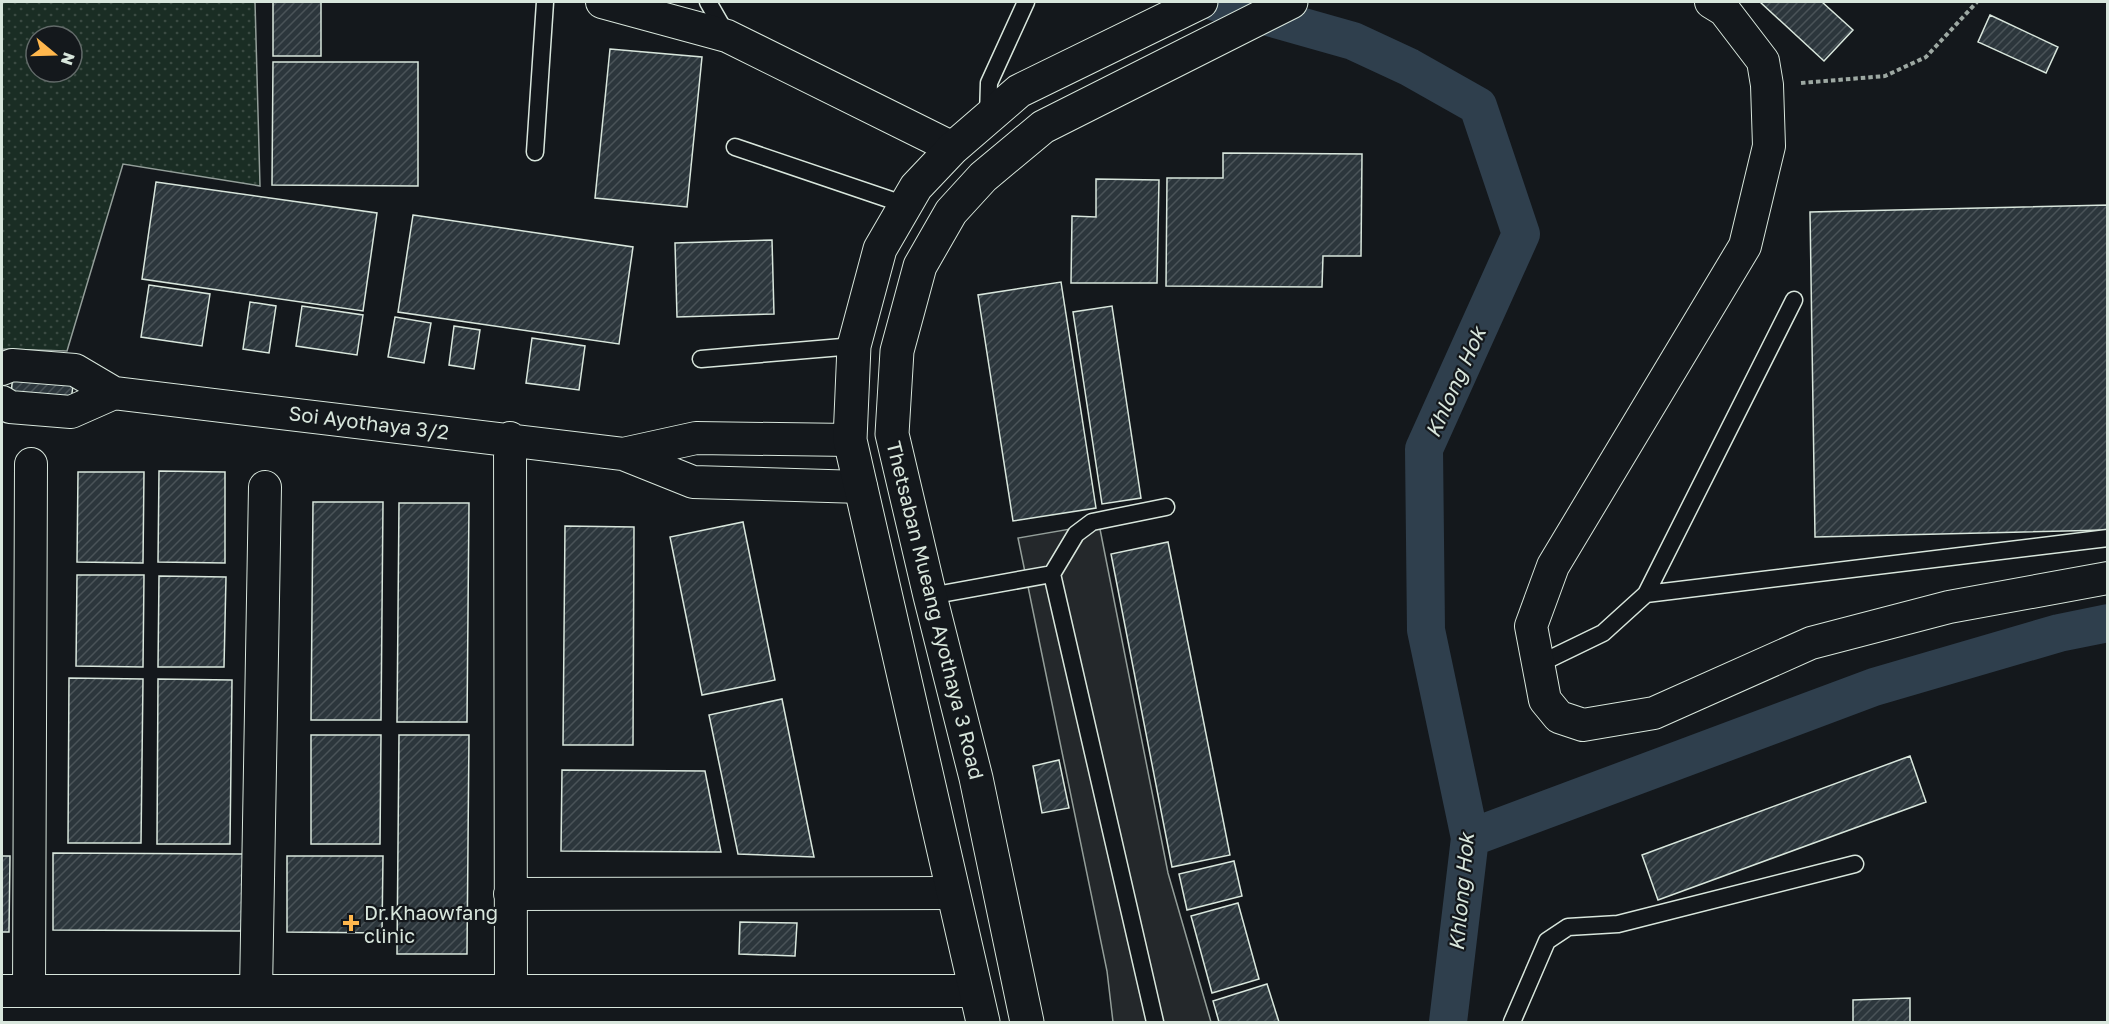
<svg xmlns="http://www.w3.org/2000/svg" width="2109" height="1024" viewBox="0 0 2109 1024" font-family="'Golos Text',sans-serif">
<style>
.grass{fill:url(#grass-dots);stroke:#939e99;stroke-width:1.5;fill-rule:evenodd}
.parking{fill:#24282b;stroke:#939e99;stroke-width:1.5}
.lines{fill:none;stroke-linecap:round;stroke-linejoin:round}
.canal{stroke:#2f3f4d;stroke-width:38}
.building{fill:url(#building-hatch);stroke:#d8e6dc;stroke-width:1.5}
.service-casing{stroke:#d8e6dc;stroke-width:19}
.minor-casing{stroke:#d8e6dc;stroke-width:34}
.tertiary-casing{stroke:#d8e6dc;stroke-width:35}
.path{stroke:#9da8a2;stroke-width:4;stroke-dasharray:4.5 3;stroke-linecap:butt}
.service{stroke:#14181c;stroke-width:16}
.minor{stroke:#14181c;stroke-width:32}
.tertiary{stroke:#14181c;stroke-width:33}
.poi-dot{fill:#ffb74d;stroke:#14181c;stroke-width:2}
.labels{text-anchor:middle;dominant-baseline:central;stroke-width:4.5;stroke-linejoin:round;paint-order:stroke}
.street-label{font-size:20px;fill:#d8e6dc;stroke:#14181c}
.poi-label{font-size:20px;fill:#d8e6dc;stroke:#14181c;text-anchor:start}
.water-label{font-size:21px;font-style:italic;fill:#d8e6dc;stroke:#14181c}
</style>
<defs>
<pattern id="grass-dots" width="8" height="8" patternUnits="userSpaceOnUse" patternTransform="scale(1.5)"><rect width="8" height="8" fill="#1a2d24"/><path d="M2 2h.1M6 6h.1" fill="none" stroke="#3b4b43" stroke-width="1.8" stroke-linecap="round"/></pattern>
<pattern id="building-hatch" width="6" height="6" patternUnits="userSpaceOnUse" patternTransform="scale(1.5)"><rect width="6" height="6" fill="#2c363c"/><path d="M-1 1l2-2M0 6l6-6M5 7l2-2" fill="none" stroke="#4a5358"/></pattern>
</defs>
<rect width="100%" height="100%" fill="#14181c"/>
<path class="grass" d="M 2,2 L 255,2 L 260,186 L 123,164 L 67,351 L 2,349 ZM 36,36 L 72,36 L 72,72 L 36,72 Z"/>
<path class="parking" d="M 1099,524 L 1168,873 L 1211,1022 L 1113,1022 L 1107,971 L 1018,538 Z"/>
<g class="lines">
<path class="canal" d="M 1215,2 L 1353,41 L 1409,67 L 1478,106 L 1521,234 L 1424,449 L 1426,630 L 1470,838 L 1448,1022
M 1470,838 L 1874,687 L 2059,633 L 2108,623"/>
</g>
<path class="building" d="M 273,2 L 321,2 L 321,56 L 273,56 Z
M 1760,2 L 1822,2 L 1853,30 L 1824,61 Z
M 1990,15 L 2058,47 L 2046,73 L 1978,42 Z
M 610,49 L 702,57 L 687,207 L 595,198 Z
M 273,62 L 418,62 L 418,186 L 272,185 Z
M 1223,153 L 1362,154 L 1361,256 L 1323,256 L 1322,287 L 1166,286 L 1167,178 L 1223,178 Z
M 1096,179 L 1159,180 L 1157,283 L 1071,283 L 1072,216 L 1096,217 Z
M 156,182 L 377,213 L 363,311 L 142,279 Z
M 2108,205 L 2108,530 L 1815,537 L 1810,212 Z
M 413,215 L 633,247 L 619,344 L 398,312 Z
M 772,240 L 774,314 L 677,317 L 675,243 Z
M 1061,282 L 1096,508 L 1013,521 L 978,295 Z
M 149,285 L 210,294 L 202,346 L 141,337 Z
M 250,302 L 276,306 L 269,353 L 243,349 Z
M 302,306 L 363,315 L 357,355 L 296,346 Z
M 1112,306 L 1141,498 L 1102,504 L 1073,312 Z
M 395,317 L 431,323 L 424,363 L 388,357 Z
M 454,326 L 480,330 L 474,369 L 449,365 Z
M 532,338 L 585,346 L 579,390 L 526,383 Z
M 13,373 L 74,378 L 71,401 L 11,395 Z
M 159,471 L 225,472 L 225,563 L 158,562 Z
M 78,472 L 144,472 L 143,563 L 77,562 Z
M 313,502 L 383,502 L 381,720 L 311,720 Z
M 399,503 L 469,503 L 467,722 L 397,722 Z
M 743,522 L 775,680 L 702,695 L 670,537 Z
M 565,526 L 634,527 L 633,745 L 563,745 Z
M 1168,542 L 1230,855 L 1172,867 L 1111,554 Z
M 77,575 L 144,575 L 143,667 L 76,666 Z
M 159,576 L 226,577 L 224,667 L 158,667 Z
M 69,678 L 143,679 L 141,843 L 68,843 Z
M 158,679 L 232,680 L 230,844 L 157,844 Z
M 782,699 L 814,857 L 738,854 L 709,715 Z
M 311,735 L 381,735 L 380,844 L 311,844 Z
M 399,735 L 469,735 L 467,954 L 397,954 Z
M 1910,756 L 1926,802 L 1658,900 L 1642,855 Z
M 1059,760 L 1069,808 L 1042,813 L 1033,766 Z
M 562,770 L 705,771 L 721,852 L 561,851 Z
M 53,853 L 243,854 L 242,931 L 53,930 Z
M 2,856 L 10,856 L 9,932 L 2,932 Z
M 287,856 L 383,856 L 382,933 L 287,932 Z
M 1234,861 L 1242,896 L 1187,910 L 1179,874 Z
M 1238,903 L 1259,979 L 1212,993 L 1191,916 Z
M 740,922 L 797,923 L 795,956 L 739,954 Z
M 1267,984 L 1279,1022 L 1219,1022 L 1213,1001 Z
M 1910,998 L 1910,1022 L 1853,1022 L 1853,1000 Z"/>
<g class="lines">
<defs>
<path id="service" d="M 708,2 L 727,35
M 988,116 L 989,83 L 1026,2
M 735,147 L 906,205
M 535,152 L 545,2
M 701,359 L 854,346
M 1052,574 L 1076,534 L 1092,522 L 1166,507
M 1646,594 L 2108,538
M 930,596 L 1052,574 L 1155,1022
M 1537,665 L 1603,633 L 1646,594 L 1794,300
M 1512,1022 L 1547,941 L 1568,927 L 1618,924 L 1855,864"/>
<path id="minor" d="M 602,2 L 727,36 L 953,148
M 1711,2 L 1724,10 L 1763,61 L 1767,85 L 1769,146 L 1745,246 L 1553,566 L 1531,626 L 1545,700 L 1559,717 L 1583,725 L 1654,713 L 1811,643 L 1949,607 L 2108,578
M 2,369 L 12,365 L 75,370 L 114,393 L 623,454 L 693,482 L 861,487
M 2,402 L 10,407 L 71,412 L 114,393
M 510,438 L 511,991
M 623,454 L 696,438 L 850,440
M 510,894 L 953,893
M 2,991 L 976,991
M 29,991 L 31,464
M 256,991 L 265,487"/>
<path id="tertiary" d="M 983,1022 L 850,440 L 854,346 L 880,249 L 916,187 L 953,148 L 1019,91 L 1201,2
M 1027,1022 L 976,778 L 930,596 L 892,434 L 897,351 L 920,266 L 951,212 L 983,177 L 1043,127 L 1291,2"/>
</defs>
<use href="#service" class="service-casing"/>
<use href="#minor" class="minor-casing"/>
<use href="#tertiary" class="tertiary-casing"/>
<path class="path" d="M 1801,83 L 1885,76 L 1926,57 L 1977,2"/>
<use href="#service" class="service"/>
<use href="#minor" class="minor"/>
<use href="#tertiary" class="tertiary"/>
</g>
<path class="poi-dot" d="M348 914h6v6h6v6h-6v6h-6v-6h-6v-6h6z"/>
<g class="labels">
<g class="street-label">
<text transform="translate(369 422) rotate(7)">Soi Ayothaya 3/2</text>
<text transform="translate(936 610) rotate(76)">Thetsaban Mueang Ayothaya 3 Road</text>
</g>
<g class="poi-label">
<text x="364" y="912">Dr.Khaowfang<tspan x="364" dy="23">clinic</tspan></text>
</g>
<g class="water-label">
<text transform="translate(1455 382) rotate(-66)">Khlong Hok</text>
<text transform="translate(1461 892) rotate(-85)">Khlong Hok</text>
</g>
</g>
<rect width="2109" height="1024" fill="none" stroke="#d8e6dc" stroke-width="6"/>
<g transform="translate(54 54) rotate(109)"><circle r="28" fill="#14181c" stroke="#626a69" stroke-width="1.5"/>
<path d="M0-4.5L10 22L0 15L-10 22Z" fill="#ffb74d"/>
<text y="-9" font-size="16" font-weight="bold" text-anchor="middle" fill="#d8e6dc">N</text>
</g>
</svg>
